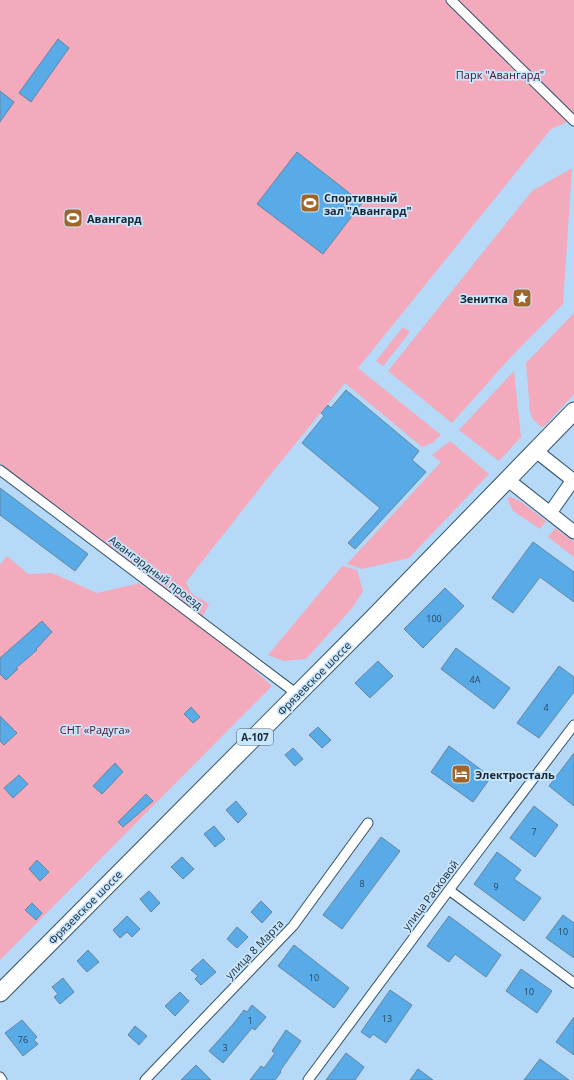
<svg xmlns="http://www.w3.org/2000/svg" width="574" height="1080" viewBox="0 0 574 1080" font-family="'Open Sans',sans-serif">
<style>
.green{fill:#f2aabc}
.building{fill:#59abe8;stroke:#6486a1}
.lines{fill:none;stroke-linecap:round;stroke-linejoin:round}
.street-casing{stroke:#32526b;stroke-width:11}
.secondary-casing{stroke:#32526b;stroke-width:15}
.highway-casing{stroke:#32526b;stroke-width:19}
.street{stroke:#fff;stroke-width:9}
.secondary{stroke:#fff;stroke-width:13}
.highway{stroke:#fff;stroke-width:17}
.labels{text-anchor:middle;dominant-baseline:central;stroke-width:3.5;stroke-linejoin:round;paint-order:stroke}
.number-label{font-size:9px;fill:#28475f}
.shield{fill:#c8e6fe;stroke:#4d606e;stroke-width:1}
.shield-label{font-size:10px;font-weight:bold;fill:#182631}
.park-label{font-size:11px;fill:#4c1126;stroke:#c8e6fe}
.poi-label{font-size:11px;font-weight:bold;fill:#182631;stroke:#c8e6fe;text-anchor:start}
.street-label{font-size:11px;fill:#182631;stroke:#c8e6fe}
</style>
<rect width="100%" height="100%" fill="#b5d9f7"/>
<path class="green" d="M 0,0 L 574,0 L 574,119 L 551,129 L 358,368 L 441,435 L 432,443 L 422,447 L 345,383 L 274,470 L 186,582 L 191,593 L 209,604 L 202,618 L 0,463 Z
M 572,168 L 563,304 L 510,358 L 452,423 L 388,371 L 532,191 Z
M 574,313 L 574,394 L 545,426 L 541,427 L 532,418 L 530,411 L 526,363 Z
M 403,327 L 410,332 L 383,366 L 376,361 Z
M 514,371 L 521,437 L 499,461 L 459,430 Z
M 450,441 L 489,474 L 409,558 L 362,569 L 347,564 L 441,462 L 432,455 Z
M 511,497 L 520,501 L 546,521 L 540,529 L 513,511 L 507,498 Z
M 555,528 L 574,542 L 574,557 L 548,537 Z
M 7,556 L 28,574 L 52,573 L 97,593 L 140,583 L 234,651 L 272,686 L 0,960 L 0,565 Z
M 342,566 L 357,570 L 363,591 L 353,607 L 306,659 L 284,661 L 268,655 Z"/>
<path class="building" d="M 58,39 L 69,48 L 31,102 L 19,93 Z
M 0,91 L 14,102 L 0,122 Z
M 297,152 L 362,203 L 323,254 L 257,204 Z
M 346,390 L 419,451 L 412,460 L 426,472 L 355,549 L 348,543 L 380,508 L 302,443 L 324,416 L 321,413 L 328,405 L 331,408 Z
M 0,488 L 88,554 L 75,571 L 0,515 Z
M 533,542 L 574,572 L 574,602 L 540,577 L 513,613 L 492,598 Z
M 445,588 L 464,606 L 423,648 L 404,629 Z
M 42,621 L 52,632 L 36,649 L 37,650 L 16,668 L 18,669 L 6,680 L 0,674 L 0,658 Z
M 456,648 L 510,688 L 494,709 L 441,669 Z
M 378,661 L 393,676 L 370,698 L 355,683 Z
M 559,666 L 574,677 L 574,692 L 539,738 L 517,723 Z
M 191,707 L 200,717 L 193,723 L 184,714 Z
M 0,716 L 17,733 L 4,745 L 0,741 Z
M 318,727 L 331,740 L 322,748 L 309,735 Z
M 449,746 L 491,777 L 473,802 L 431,772 Z
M 293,748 L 303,759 L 295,766 L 285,755 Z
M 574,753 L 574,806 L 549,786 Z
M 115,763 L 123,772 L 102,794 L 93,786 Z
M 19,775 L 28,784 L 13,798 L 4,788 Z
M 146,794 L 153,801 L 123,827 L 118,822 Z
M 236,801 L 247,814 L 238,823 L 226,810 Z
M 534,806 L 558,825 L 535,857 L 510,838 Z
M 214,826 L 225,839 L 215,847 L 204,834 Z
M 381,837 L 400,851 L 342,929 L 323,915 Z
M 497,852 L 521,870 L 514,879 L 541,898 L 524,921 L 474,884 Z
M 182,857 L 194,869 L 183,879 L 171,867 Z
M 37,860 L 49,872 L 40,881 L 29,869 Z
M 149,891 L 160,903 L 151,912 L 140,899 Z
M 261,901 L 272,912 L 262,923 L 251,912 Z
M 32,903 L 42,913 L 36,920 L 25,910 Z
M 563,915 L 574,923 L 574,958 L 546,938 Z
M 127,916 L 140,929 L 132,937 L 127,932 L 120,938 L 113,930 Z
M 449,916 L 501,955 L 486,977 L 455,954 L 449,962 L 427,946 Z
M 237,927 L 248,937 L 237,948 L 227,939 Z
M 294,945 L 349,988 L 334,1008 L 278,966 Z
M 88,950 L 99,962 L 87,972 L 77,961 Z
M 203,959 L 216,972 L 201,985 L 195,979 L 198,976 L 191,970 Z
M 521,969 L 552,991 L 537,1013 L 506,991 Z
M 63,978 L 74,992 L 60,1004 L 54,997 L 58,994 L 52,987 Z
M 390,990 L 412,1005 L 386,1043 L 373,1034 L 370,1038 L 361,1032 Z
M 180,992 L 189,1001 L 175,1016 L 165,1006 Z
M 252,1005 L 266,1017 L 255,1030 L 252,1028 L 223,1063 L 209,1051 L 234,1023 L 244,1010 L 247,1012 Z
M 574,1017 L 574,1055 L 556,1042 Z
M 22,1020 L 37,1037 L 34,1040 L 38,1044 L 23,1056 L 5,1033 Z
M 135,1026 L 147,1036 L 139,1045 L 128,1035 Z
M 286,1030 L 301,1041 L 280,1071 L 281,1072 L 275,1080 L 250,1080 L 261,1066 L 264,1068 L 275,1053 L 272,1051 Z
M 346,1053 L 364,1067 L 355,1080 L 326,1080 Z
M 540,1059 L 569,1080 L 524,1080 Z
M 196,1065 L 211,1080 L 181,1080 Z
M 418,1069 L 433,1080 L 410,1080 Z"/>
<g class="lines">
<defs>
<path id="street" d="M 451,0 L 574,121
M 0,470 L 297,694
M 449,890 L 574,983
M 0,1077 L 2,1080
M 145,1080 L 293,926 L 368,823
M 308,1080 L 449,890 L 574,725"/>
<path id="secondary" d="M 536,451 L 574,481
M 508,480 L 574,532
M 550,513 L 573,480"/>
<path id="highway" d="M 0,993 L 373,618 L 574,411"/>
</defs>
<use href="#street" class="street-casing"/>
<use href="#secondary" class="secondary-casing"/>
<use href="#highway" class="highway-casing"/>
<use href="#street" class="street"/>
<use href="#secondary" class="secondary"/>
<use href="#highway" class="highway"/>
</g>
<defs>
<symbol id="stadium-square" viewBox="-11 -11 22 22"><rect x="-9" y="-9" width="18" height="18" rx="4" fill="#a16527" stroke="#c8e6fe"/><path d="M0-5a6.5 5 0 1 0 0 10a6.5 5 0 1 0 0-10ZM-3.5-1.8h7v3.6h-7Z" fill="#fff"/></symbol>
<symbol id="sight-square" viewBox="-11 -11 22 22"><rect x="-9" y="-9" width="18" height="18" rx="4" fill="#a16527" stroke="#c8e6fe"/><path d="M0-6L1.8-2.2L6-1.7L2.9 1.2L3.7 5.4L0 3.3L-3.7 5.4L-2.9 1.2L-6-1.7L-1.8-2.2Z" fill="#fff"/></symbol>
<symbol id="hotel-square" viewBox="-11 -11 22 22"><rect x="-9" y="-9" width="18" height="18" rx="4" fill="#a16527" stroke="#c8e6fe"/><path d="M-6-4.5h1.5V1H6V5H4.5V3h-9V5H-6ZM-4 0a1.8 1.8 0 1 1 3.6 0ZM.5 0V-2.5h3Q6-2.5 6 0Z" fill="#fff"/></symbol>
</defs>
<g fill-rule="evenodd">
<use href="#stadium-square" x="299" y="192" width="22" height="22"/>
<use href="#stadium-square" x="62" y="207" width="22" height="22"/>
<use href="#sight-square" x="511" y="287" width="22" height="22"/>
<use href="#hotel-square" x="450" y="763" width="22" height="22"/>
</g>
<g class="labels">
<g class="number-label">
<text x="434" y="618">100</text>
<text x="475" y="679">4А</text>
<text x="546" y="707">4</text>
<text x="534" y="831">7</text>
<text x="362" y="883">8</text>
<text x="496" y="886">9</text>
<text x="563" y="931">10</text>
<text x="314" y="977">10</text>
<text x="529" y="991">10</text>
<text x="387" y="1018">13</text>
<text x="250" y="1020">1</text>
<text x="23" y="1039">76</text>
<text x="225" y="1047">3</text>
</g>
<rect class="shield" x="237" y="729" width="36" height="16" rx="3"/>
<g class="shield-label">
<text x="255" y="737">А-107</text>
</g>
<g class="park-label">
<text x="500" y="74">Парк "Авангард"</text>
<text x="95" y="729">СНТ «Радуга»</text>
</g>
<g class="poi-label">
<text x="324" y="197">Спортивный<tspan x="324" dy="13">зал "Авангард"</tspan></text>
<text x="87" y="218">Авангард</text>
<text x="508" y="298" text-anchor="end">Зенитка</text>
<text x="475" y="774">Электросталь</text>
</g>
<g class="street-label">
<text transform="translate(156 572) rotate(37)">Авангардный проезд</text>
<text transform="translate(314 678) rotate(-45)">Фрязевское шоссе</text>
<text transform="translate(430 895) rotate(-53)">улица Расковой</text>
<text transform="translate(85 907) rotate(-45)">Фрязевское шоссе</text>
<text transform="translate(254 949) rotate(-46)">улица 8 Марта</text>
</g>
</g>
</svg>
